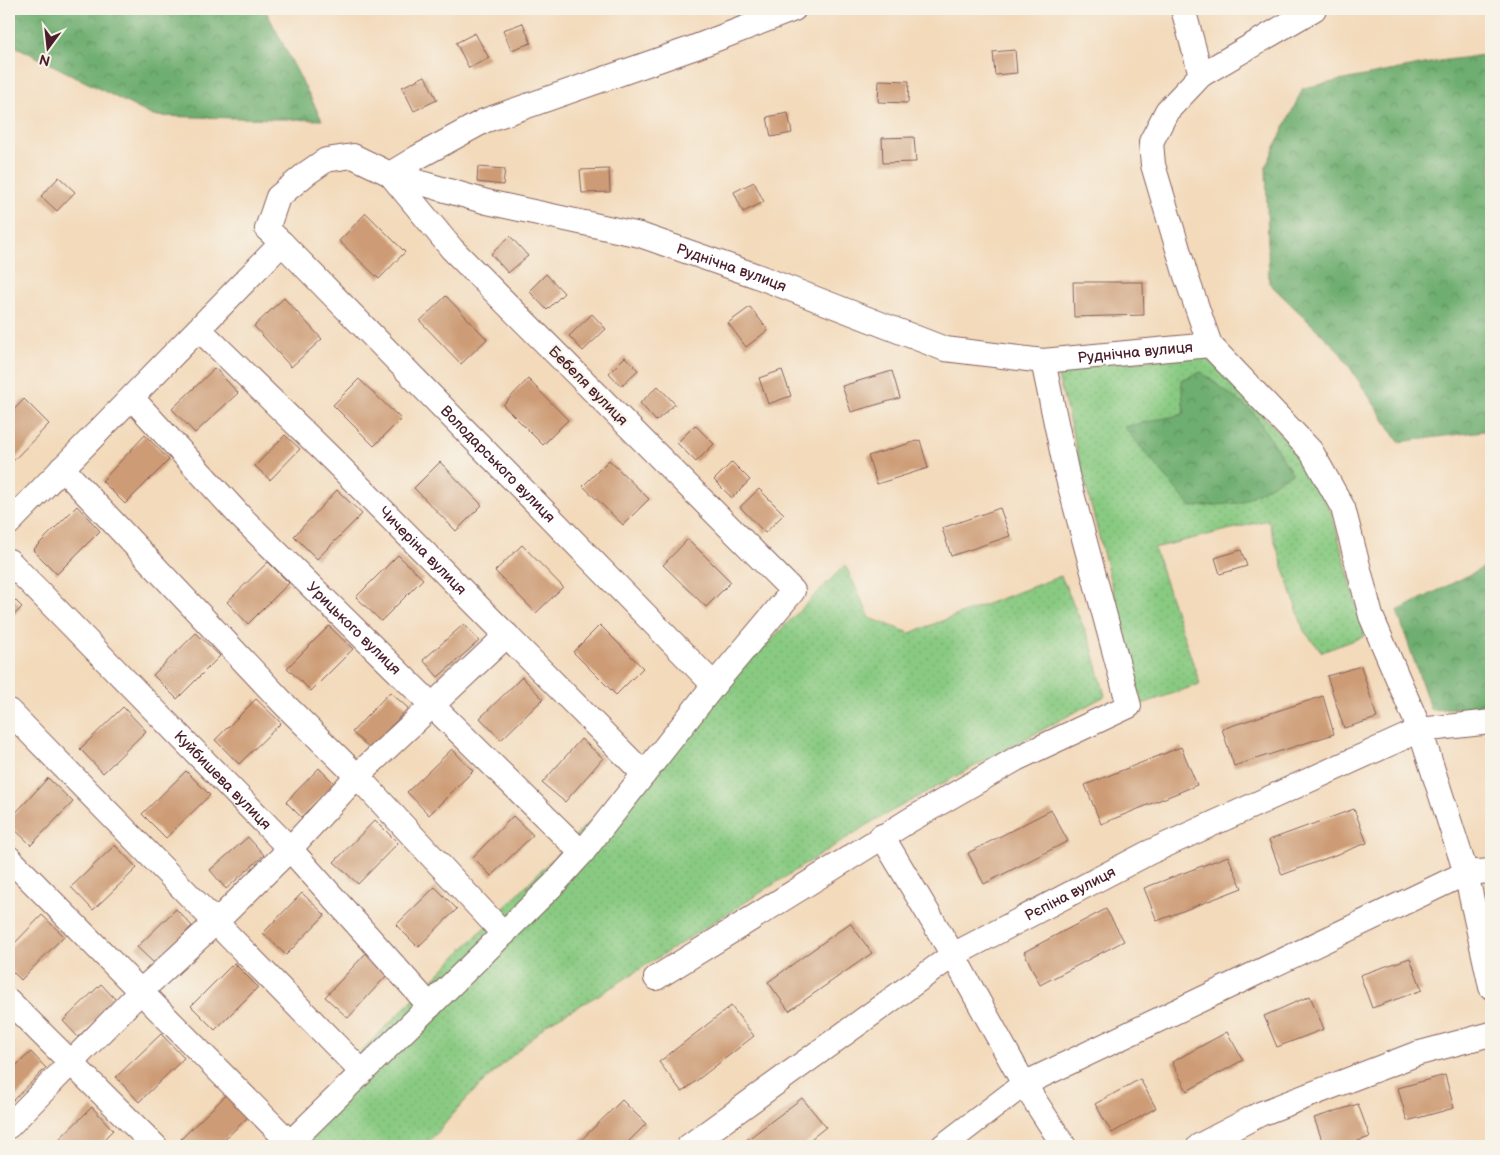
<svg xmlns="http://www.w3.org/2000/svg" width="1500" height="1155" viewBox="0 0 1500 1155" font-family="'Balsamiq Sans',sans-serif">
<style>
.green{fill:url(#green-dots);stroke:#6a7456}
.forest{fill:url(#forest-crowns);stroke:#5c664e}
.building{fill:#cd9c76}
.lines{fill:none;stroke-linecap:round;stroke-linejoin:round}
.minor-casing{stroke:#85605d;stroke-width:26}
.minor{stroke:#fff;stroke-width:24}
.labels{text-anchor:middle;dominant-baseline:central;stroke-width:4;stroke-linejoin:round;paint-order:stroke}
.street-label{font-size:15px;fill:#4a1f2b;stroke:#f7f3e8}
</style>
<defs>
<pattern id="green-dots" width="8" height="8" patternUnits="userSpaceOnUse" patternTransform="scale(1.25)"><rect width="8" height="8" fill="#89ca82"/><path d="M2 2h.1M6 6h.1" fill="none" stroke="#78ad70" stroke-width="1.8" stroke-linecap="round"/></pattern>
<pattern id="forest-crowns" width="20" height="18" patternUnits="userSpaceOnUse" patternTransform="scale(1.25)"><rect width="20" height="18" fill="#6eae70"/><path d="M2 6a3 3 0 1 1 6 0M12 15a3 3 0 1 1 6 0" fill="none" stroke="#5c8d5c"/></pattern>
</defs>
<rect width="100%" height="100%" fill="#f7f3e8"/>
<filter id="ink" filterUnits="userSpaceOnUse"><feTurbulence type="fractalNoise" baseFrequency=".02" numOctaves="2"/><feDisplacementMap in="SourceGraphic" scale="10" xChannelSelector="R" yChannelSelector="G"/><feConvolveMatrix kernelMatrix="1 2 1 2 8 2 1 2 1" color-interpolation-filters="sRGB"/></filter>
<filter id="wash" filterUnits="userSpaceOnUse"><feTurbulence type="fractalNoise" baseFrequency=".0096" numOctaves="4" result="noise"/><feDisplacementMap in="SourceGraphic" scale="20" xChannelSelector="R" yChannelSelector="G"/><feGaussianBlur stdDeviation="1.12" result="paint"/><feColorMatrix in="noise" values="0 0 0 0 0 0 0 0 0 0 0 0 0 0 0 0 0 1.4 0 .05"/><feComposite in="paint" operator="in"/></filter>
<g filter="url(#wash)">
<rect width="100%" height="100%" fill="#f3dabb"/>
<path class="green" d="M 1205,354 L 1302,457 L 1332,514 L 1365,636 L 1322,652 L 1304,631 L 1268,520 L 1154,548 L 1200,684 L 1142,704 L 1056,369 Z
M 845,565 L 870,618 L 910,633 L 1061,576 L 1091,644 L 1105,696 L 875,820 L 604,992 L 548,1023 L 472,1093 L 425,1146 L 267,1146 Z"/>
<path class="forest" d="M 9,9 L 265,9 L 322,120 L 153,116 L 9,43 Z
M 1491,54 L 1491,430 L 1399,442 L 1339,351 L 1269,283 L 1266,166 L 1303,88 L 1440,61 Z
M 1201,372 L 1253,412 L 1292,473 L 1240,503 L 1191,507 L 1124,427 L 1184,414 L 1181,380 Z
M 1491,564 L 1491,705 L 1431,710 L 1397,611 Z"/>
<g id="blocks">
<path class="building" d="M 523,23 L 531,43 L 511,50 L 503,30 Z
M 475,33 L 489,58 L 469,68 L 456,43 Z
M 1015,50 L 1017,73 L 995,75 L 993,52 Z
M 425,76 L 437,100 L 414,111 L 402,87 Z
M 879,80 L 909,81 L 908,103 L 878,102 Z
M 788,113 L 792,133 L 771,137 L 767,117 Z
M 914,137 L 916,162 L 883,163 L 882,138 Z
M 478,167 L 505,169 L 503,185 L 477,182 Z
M 609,169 L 610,192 L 582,193 L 580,170 Z
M 59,177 L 75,192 L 57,211 L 41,196 Z
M 754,182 L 764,202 L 743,212 L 734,192 Z
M 366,213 L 405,252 L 379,279 L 339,241 Z
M 510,236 L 528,256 L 508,273 L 491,254 Z
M 546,274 L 564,293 L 547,310 L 529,291 Z
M 1073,282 L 1143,282 L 1144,315 L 1074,317 Z
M 446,296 L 487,339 L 461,364 L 420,321 Z
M 284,298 L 322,339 L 291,367 L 254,326 Z
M 750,307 L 768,330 L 746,347 L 728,323 Z
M 592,314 L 606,329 L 583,351 L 569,336 Z
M 625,357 L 638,370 L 621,386 L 609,373 Z
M 215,368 L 238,393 L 195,433 L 172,409 Z
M 782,370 L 791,396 L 768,404 L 759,378 Z
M 892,371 L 900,398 L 851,412 L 842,386 Z
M 359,379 L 401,419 L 374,446 L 333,405 Z
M 528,379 L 568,420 L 543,445 L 503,405 Z
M 658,386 L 675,404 L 656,421 L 640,403 Z
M 24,399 L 49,424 L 12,462 L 9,459 L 9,415 Z
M 695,425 L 714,444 L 696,462 L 677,443 Z
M 145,435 L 169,460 L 125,504 L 102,481 Z
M 285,435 L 300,449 L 270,480 L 255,466 Z
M 920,440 L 928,468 L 877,484 L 868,456 Z
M 609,460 L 649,499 L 623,525 L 583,486 Z
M 440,462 L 482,505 L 456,531 L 414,488 Z
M 732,462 L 750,480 L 732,498 L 714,480 Z
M 759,489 L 784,514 L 765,533 L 740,507 Z
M 337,490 L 362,514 L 317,559 L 294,536 Z
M 77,506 L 100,531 L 57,574 L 33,550 Z
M 1000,508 L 1010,536 L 951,556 L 942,528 Z
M 688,539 L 731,582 L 706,607 L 663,565 Z
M 522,545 L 563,587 L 536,613 L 495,571 Z
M 1241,550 L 1247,566 L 1220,574 L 1215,558 Z
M 398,555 L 423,579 L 381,621 L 356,597 Z
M 268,562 L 289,583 L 248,624 L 227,602 Z
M 9,594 L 22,607 L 9,620 Z
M 464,624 L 479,641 L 438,677 L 423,660 Z
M 600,625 L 643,668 L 616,695 L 573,652 Z
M 329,626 L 353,649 L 311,691 L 287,668 Z
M 196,633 L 220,656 L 177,699 L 153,675 Z
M 1361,666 L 1377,718 L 1344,728 L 1327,676 Z
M 522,677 L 543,699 L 501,740 L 480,718 Z
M 390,692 L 408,708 L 370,749 L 352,732 Z
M 1323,696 L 1334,734 L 1234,766 L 1222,729 Z
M 256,699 L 281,723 L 239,764 L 215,740 Z
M 123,707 L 146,731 L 103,773 L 80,749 Z
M 581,739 L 603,758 L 565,802 L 542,783 Z
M 1181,747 L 1197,785 L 1101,824 L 1085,785 Z
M 452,749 L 473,771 L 429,815 L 407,792 Z
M 319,768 L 335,784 L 301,817 L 286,802 Z
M 186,771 L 210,795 L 166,838 L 142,814 Z
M 48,778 L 73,802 L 31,845 L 9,824 L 9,820 Z
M 1354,809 L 1367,843 L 1282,875 L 1269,840 Z
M 1051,810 L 1068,841 L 984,884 L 968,853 Z
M 513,816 L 533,835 L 491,876 L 473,857 Z
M 375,820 L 398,843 L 358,884 L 334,862 Z
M 248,837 L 264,855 L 226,889 L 210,870 Z
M 115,845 L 137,868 L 93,910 L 71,887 Z
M 1228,856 L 1242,888 L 1157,921 L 1144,888 Z
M 435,887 L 457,909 L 418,947 L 396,925 Z
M 302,893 L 325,915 L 286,955 L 263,933 Z
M 176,909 L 192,926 L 155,964 L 137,947 Z
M 1106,909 L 1124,941 L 1040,985 L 1024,952 Z
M 42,915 L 64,936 L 21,980 L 9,968 L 9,949 Z
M 850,923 L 872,953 L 789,1011 L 768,982 Z
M 366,953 L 388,974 L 348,1018 L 325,997 Z
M 1410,958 L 1422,990 L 1372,1008 L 1360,975 Z
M 234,963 L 258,987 L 215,1030 L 191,1006 Z
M 101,984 L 116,1000 L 78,1037 L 63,1021 Z
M 1310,996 L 1324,1029 L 1277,1047 L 1264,1016 Z
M 731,1006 L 754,1036 L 682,1092 L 659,1062 Z
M 1227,1032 L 1243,1060 L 1187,1091 L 1172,1062 Z
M 161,1034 L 184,1058 L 139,1102 L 116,1077 Z
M 31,1052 L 46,1068 L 9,1104 L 9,1072 Z
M 1445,1075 L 1454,1108 L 1407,1121 L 1398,1088 Z
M 1140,1079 L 1156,1108 L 1112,1133 L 1095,1104 Z
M 227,1094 L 249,1116 L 218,1146 L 188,1146 L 181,1139 Z
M 802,1098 L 826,1127 L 802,1146 L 739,1146 Z
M 622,1100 L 646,1124 L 624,1146 L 575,1146 Z
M 1358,1104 L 1370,1137 L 1343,1146 L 1324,1146 L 1314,1118 Z
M 92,1107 L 113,1130 L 97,1146 L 52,1146 Z"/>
</g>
</g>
<g filter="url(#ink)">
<use href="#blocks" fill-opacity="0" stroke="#85605d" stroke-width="1"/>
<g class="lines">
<defs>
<g id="minor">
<path d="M 1201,75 L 1314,9"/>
<path d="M 390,174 L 418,157 L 484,121 L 693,48 L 794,9"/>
<path id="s1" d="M 282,243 L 714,685"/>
<path id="s2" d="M 199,329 L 336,463 L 644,774"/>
<path d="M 1210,345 L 1311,451 L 1343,508 L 1371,616 L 1420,730 L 1466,873 L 1491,987"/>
<path id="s3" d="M 132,398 L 241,517 L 582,853"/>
<path d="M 62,468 L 286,706 L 357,776 L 504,934"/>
<path id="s4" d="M 9,523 L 282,243 L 267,229 L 278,197 L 307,173 L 326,160 L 353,156 L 390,174 L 487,202 L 640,235 L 757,276 L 945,349 L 1043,361 L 1210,345 L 1186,276 L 1153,165 L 1151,142 L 1167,111 L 1201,75 L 1183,9"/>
<path id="s5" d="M 9,561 L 290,849 L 430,1006"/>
<path d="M 9,711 L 362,1072"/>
<path d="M 882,836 L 953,955 L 1024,1084 L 1064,1146"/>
<path d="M 9,858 L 290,1143"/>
<path d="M 656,978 L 910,820 L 1016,759 L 1129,706 L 1067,475 L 1043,361"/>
<path d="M 9,1001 L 155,1146"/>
<path d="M 9,1126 L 141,991 L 216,922 L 290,849 L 357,776 L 507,635"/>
<path d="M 287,1146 L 554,884 L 582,853 L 714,685 L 793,591 L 452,249 L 390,174"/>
<path id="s6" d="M 689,1146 L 953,955 L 1148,853 L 1420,730 L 1491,722"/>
<path d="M 943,1146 L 1024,1084 L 1466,873 L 1491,871"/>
<path d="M 1199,1146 L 1260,1114 L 1416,1054 L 1491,1034"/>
</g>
</defs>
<use href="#minor" class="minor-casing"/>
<use href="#minor" class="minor"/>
</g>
</g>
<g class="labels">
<g class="street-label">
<text stroke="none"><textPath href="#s4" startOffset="929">Руднічна вулиця</textPath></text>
<text stroke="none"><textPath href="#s4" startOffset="1349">Руднічна вулиця</textPath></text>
<text transform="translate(588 386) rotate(45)">Бебеля вулиця</text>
<text stroke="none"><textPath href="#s1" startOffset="309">Володарського вулиця</textPath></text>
<text stroke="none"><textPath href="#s2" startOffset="315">Чичеріна вулиця</textPath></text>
<text stroke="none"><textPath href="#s3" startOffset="320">Урицького вулиця</textPath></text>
<text stroke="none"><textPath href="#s5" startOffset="306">Куйбишева вулиця</textPath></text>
<text stroke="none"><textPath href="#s6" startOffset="458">Рєпіна вулиця</textPath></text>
</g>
</g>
<rect width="1500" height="1155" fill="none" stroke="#f7f3e8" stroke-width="30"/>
<g transform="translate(48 48) rotate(195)" stroke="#f7f3e8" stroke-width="4" paint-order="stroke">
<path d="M0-4L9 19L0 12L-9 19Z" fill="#4a1f2b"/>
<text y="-8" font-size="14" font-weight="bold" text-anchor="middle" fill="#4a1f2b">N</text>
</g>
</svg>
